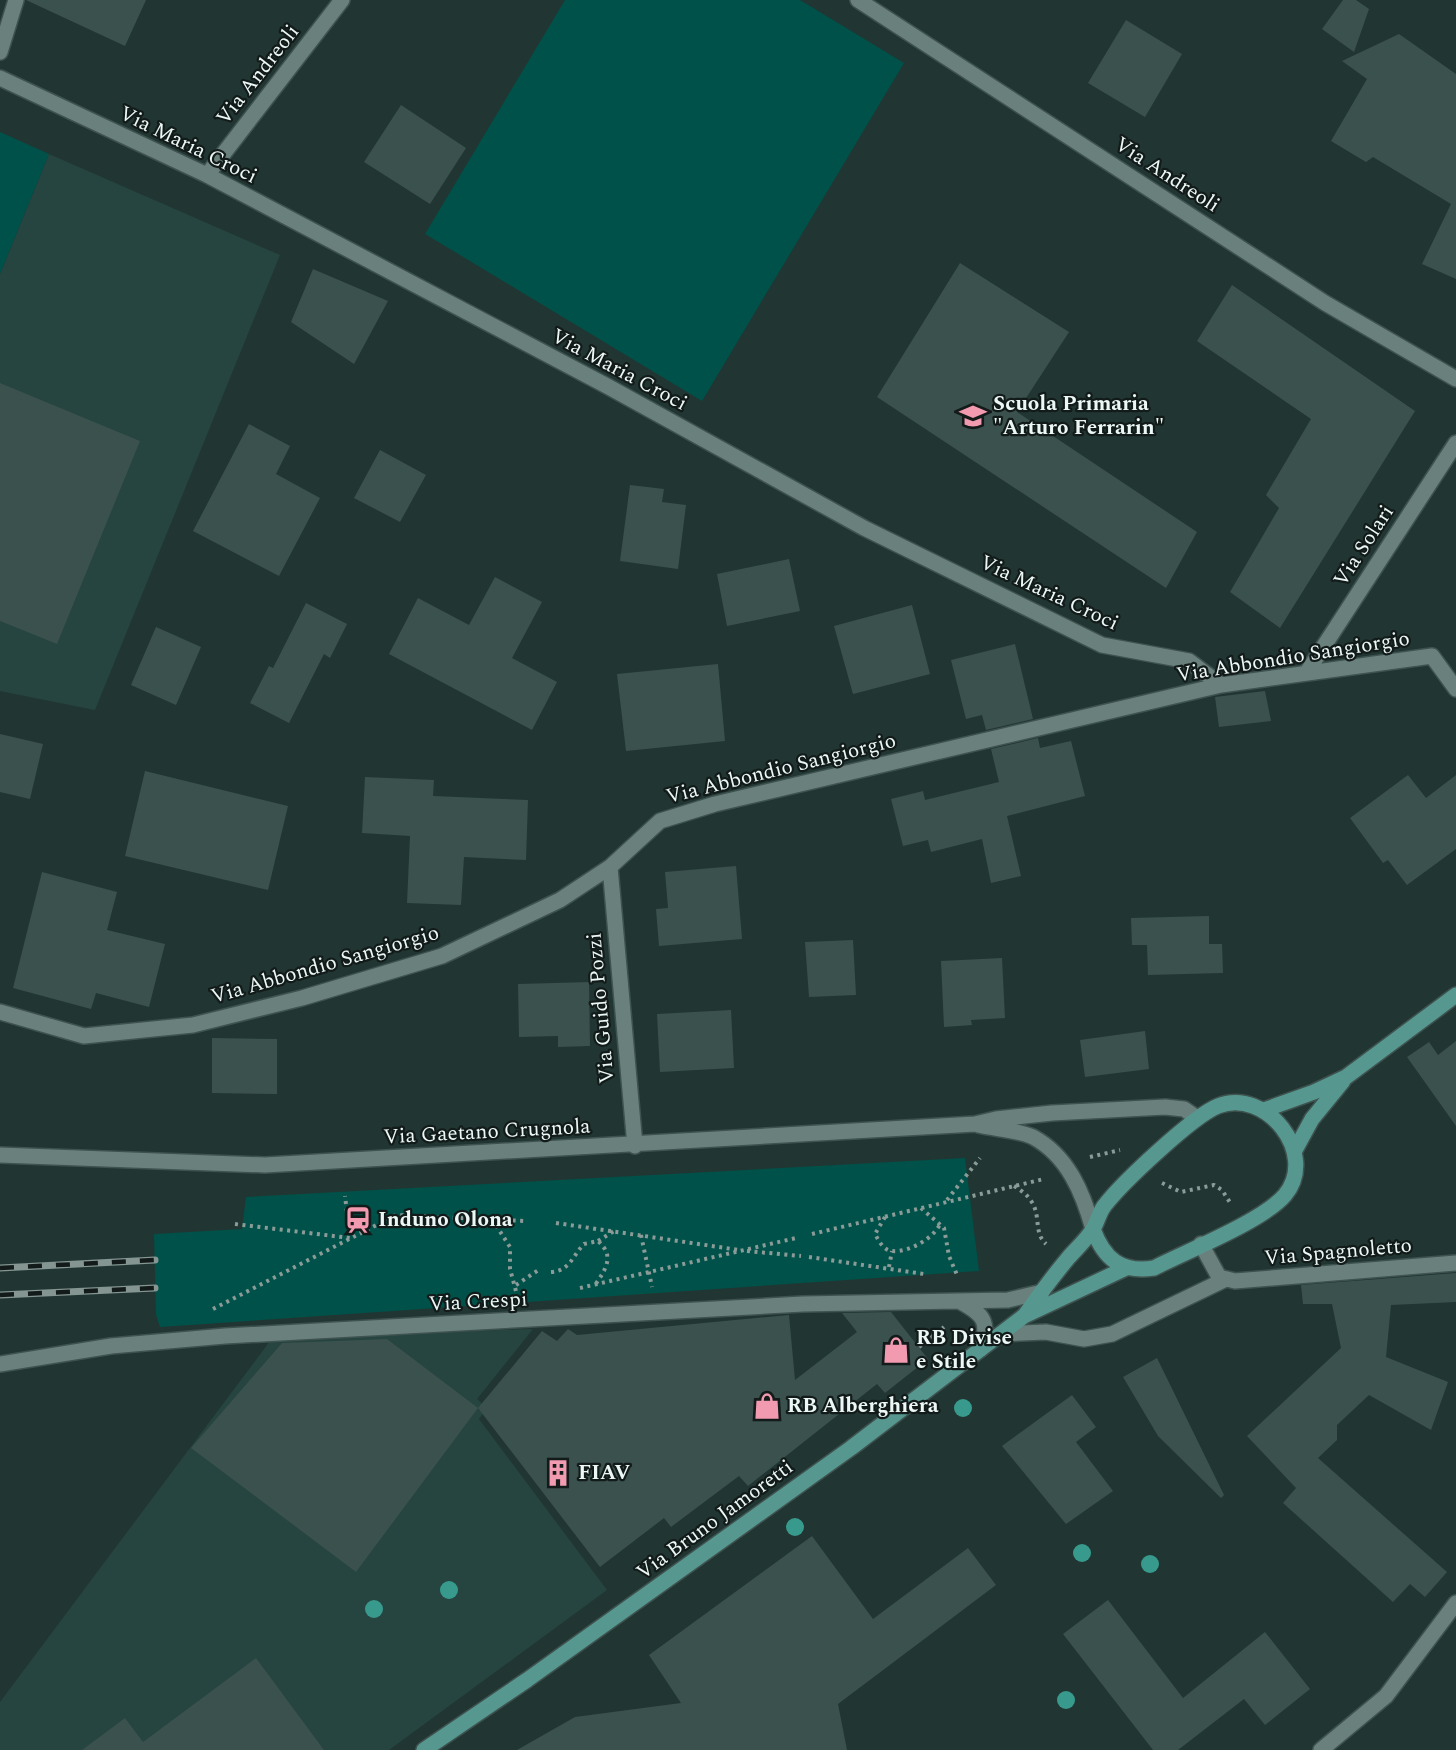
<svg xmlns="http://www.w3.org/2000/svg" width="1456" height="1750" viewBox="0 0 1456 1750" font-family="Spectral,serif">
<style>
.built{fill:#264440}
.green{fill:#005149}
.building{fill:#3b514d}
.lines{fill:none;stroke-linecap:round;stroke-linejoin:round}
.street-casing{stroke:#3e524f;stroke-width:18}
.secondary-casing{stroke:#3e524f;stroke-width:18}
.path{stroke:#8a9b98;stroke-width:4;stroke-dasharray:3 4.5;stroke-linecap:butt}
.street{stroke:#69807c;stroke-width:15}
.secondary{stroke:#569890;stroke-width:15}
.rail-casing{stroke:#849592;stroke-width:7}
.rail{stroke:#121b19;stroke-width:4.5;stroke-dasharray:14;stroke-linecap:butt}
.tree{fill:#389a8d}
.labels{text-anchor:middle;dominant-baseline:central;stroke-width:4.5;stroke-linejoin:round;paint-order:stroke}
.street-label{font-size:21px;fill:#ebf8f6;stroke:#121b19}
.poi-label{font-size:21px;font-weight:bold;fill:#ebf8f6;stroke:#121b19;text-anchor:start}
</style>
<rect width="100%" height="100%" fill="#213632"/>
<path class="built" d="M 49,154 L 280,255 L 95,710 L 0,691 L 0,274 Z
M 533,1329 L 477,1399 L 487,1408 L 479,1419 L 607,1590 L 389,1750 L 0,1750 L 0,1702 L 273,1337 Z"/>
<path class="green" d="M 565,0 L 800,0 L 904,63 L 702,401 L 425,234 Z
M 0,132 L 49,154 L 0,274 Z
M 965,1158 L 979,1271 L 160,1327 L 156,1315 L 154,1234 L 242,1229 L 246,1197 Z"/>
<path class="building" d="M 26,0 L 146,0 L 125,46 Z
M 1343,0 L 1356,0 L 1369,9 L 1354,52 L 1322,29 Z
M 1126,20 L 1182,54 L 1145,117 L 1088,83 Z
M 1399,34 L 1456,74 L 1456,279 L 1422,264 L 1451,204 L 1373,157 L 1366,162 L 1331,141 L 1367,79 L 1342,61 Z
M 401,105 L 466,148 L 430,204 L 364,162 Z
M 960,263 L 1069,332 L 1017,412 L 1197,532 L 1166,588 L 877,397 Z
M 313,269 L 388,301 L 354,364 L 291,322 Z
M 1232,285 L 1415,411 L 1280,628 L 1230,592 L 1279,508 L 1266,495 L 1311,419 L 1197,341 Z
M 0,383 L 140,441 L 57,644 L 0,621 Z
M 249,424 L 290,446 L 276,474 L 320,498 L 279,576 L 193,531 Z
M 380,450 L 426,475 L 400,522 L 354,498 Z
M 630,485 L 664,489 L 662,502 L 686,505 L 678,569 L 620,561 Z
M 789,559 L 800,611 L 727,626 L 717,574 Z
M 495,577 L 542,602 L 512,658 L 557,682 L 532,730 L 389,654 L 418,598 L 469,625 Z
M 306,603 L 347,624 L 330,658 L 324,654 L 289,723 L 250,703 L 269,666 L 273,668 Z
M 912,605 L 930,674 L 853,694 L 834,626 Z
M 156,627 L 201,647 L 176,705 L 131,685 Z
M 1015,644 L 1033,719 L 986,730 L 982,715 L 966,719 L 951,660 Z
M 718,664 L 725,741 L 626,751 L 617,674 Z
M 1265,691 L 1271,721 L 1219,727 L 1215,697 Z
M 0,734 L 43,744 L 30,799 L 0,792 Z
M 1038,738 L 1040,748 L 1071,741 L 1085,796 L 1007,816 L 1021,876 L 991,883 L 982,839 L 931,852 L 928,840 L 903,846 L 891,799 L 923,791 L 925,800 L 999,782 L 991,749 Z
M 145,771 L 288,806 L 268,890 L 125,856 Z
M 1408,775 L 1426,798 L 1456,775 L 1456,849 L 1407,885 L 1388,860 L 1383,863 L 1350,818 Z
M 365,777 L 434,780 L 433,796 L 528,800 L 526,860 L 464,857 L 461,905 L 407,903 L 410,836 L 362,833 Z
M 736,866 L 742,939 L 659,946 L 656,909 L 668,908 L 665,872 Z
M 42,872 L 117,892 L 107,930 L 165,944 L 149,1007 L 96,993 L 91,1009 L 13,988 Z
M 1209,916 L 1209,944 L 1222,944 L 1223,973 L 1148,975 L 1147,945 L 1132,945 L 1131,918 Z
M 853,940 L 856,995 L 809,997 L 805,942 Z
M 1002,958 L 1005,1018 L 971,1020 L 972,1025 L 944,1027 L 941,961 Z
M 589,982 L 590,1046 L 558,1047 L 558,1036 L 519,1037 L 518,984 Z
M 731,1010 L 734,1068 L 660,1072 L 657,1014 Z
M 1145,1031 L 1149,1069 L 1085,1077 L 1080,1040 Z
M 212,1038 L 277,1039 L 277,1094 L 212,1093 Z
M 1456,1041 L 1456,1126 L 1407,1057 L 1429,1042 L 1438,1055 Z
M 1456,1273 L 1456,1302 L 1391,1305 L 1386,1357 L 1448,1382 L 1431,1430 L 1369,1395 L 1337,1425 L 1337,1440 L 1318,1458 L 1447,1572 L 1425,1597 L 1410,1584 L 1393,1602 L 1283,1503 L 1296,1488 L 1247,1436 L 1341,1348 L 1332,1304 L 1303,1304 L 1301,1285 Z
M 891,1312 L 928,1359 L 885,1393 L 877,1384 L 748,1486 L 739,1476 L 671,1527 L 664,1518 L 600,1567 L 478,1408 L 542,1331 L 557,1341 L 568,1329 L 577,1335 L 789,1315 L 795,1380 L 857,1332 L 842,1313 Z
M 387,1339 L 478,1408 L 356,1572 L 191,1448 L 282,1343 Z
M 1157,1358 L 1224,1495 L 1221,1498 L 1158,1436 L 1123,1377 Z
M 1072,1395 L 1096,1427 L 1076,1442 L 1113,1491 L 1066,1524 L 1002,1446 Z
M 812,1536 L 873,1619 L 968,1548 L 996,1585 L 838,1704 L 847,1750 L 517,1750 L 575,1717 L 681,1703 L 649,1655 Z
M 1108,1600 L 1183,1698 L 1265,1632 L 1310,1689 L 1265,1725 L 1244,1699 L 1178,1750 L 1153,1750 L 1063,1634 Z
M 256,1658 L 324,1750 L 82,1750 L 125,1718 L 143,1742 Z"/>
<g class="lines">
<defs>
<path id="street" d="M 858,0 L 1325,303 L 1456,379
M 0,52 L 16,0
M 0,78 L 207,175 L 607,386 L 864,528 L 1102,645 L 1189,661 L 1221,685
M 207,175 L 342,0
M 1307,672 L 1456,443
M 610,867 L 635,1146
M 0,1012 L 84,1036 L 193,1025 L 302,998 L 442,956 L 560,900 L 610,867 L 660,821 L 715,804 L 1221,685 L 1432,656 L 1456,689
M 978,1125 C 995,1129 1018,1130 1033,1137 C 1068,1156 1083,1193 1093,1229
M 0,1155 L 265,1165 L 975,1124 L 996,1119 L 1052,1113 L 1165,1107 L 1184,1109 L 1197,1118
M 1201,1244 L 1219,1277 L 1235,1281 L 1456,1263
M 959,1301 C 984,1314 990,1322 981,1349
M 1001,1334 L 1046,1332 L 1084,1339 L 1112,1334 L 1224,1280
M 0,1364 L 111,1346 L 225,1336 L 803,1304 L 1008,1300 L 1042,1292
M 1321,1750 L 1386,1696 L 1456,1603"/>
<path id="secondary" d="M 1264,1110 L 1314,1092 L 1346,1077 L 1456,995
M 1294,1152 L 1312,1119 L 1343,1081
M 1025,1315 C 1039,1295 1054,1275 1069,1257 C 1077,1248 1087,1239 1093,1229 C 1098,1221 1099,1212 1105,1205 C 1123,1182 1193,1116 1218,1106 C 1266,1087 1319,1154 1285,1195 C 1263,1221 1187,1251 1154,1268 C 1121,1273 1104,1259 1093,1229
M 424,1750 L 527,1680 L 851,1448 L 1024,1316 L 1126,1268"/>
</defs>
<use href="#street" class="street-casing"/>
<use href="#secondary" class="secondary-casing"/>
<path class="path" d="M 1090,1157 L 1120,1150
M 1162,1183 L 1181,1192 L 1214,1185 L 1222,1190 L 1231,1204
M 1014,1186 C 1049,1206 1029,1228 1046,1244
M 947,1200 L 980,1158
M 921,1208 L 944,1228 L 949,1256 L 957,1275
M 885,1217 L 875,1234 C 879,1241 883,1250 892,1251 C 908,1253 934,1238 940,1224
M 492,1219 L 510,1247 L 510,1269 L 517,1295
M 556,1223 L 739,1250
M 235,1224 L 350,1238 L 345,1196
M 812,1234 L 1044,1179
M 641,1235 L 652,1287
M 598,1241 L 614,1231
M 747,1251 L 801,1256
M 809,1257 L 924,1274
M 889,1267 L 892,1251
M 551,1272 C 570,1271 573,1255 584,1244 L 598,1241 C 615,1256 606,1269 595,1285
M 516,1285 L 540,1269
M 580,1288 L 796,1238
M 213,1309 L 396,1215 L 525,1221
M 919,1347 L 944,1327"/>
<use href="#street" class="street"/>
<use href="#secondary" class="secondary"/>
<defs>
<path id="rail" d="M 0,1268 L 155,1260
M 0,1295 L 155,1288"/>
</defs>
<use href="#rail" class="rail-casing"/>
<use href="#rail" class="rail"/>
</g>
<g class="tree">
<circle cx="963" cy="1408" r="9"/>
<circle cx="795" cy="1527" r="9"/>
<circle cx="1082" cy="1553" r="9"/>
<circle cx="1150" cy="1564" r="9"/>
<circle cx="449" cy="1590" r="9"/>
<circle cx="374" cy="1609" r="9"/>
<circle cx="1066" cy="1700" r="9"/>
</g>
<defs>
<symbol id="school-bare" viewBox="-9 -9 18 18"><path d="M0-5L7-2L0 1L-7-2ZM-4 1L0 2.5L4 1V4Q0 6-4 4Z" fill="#f29ab0" stroke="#121b19" stroke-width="2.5" paint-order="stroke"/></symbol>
<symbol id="station-bare" viewBox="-9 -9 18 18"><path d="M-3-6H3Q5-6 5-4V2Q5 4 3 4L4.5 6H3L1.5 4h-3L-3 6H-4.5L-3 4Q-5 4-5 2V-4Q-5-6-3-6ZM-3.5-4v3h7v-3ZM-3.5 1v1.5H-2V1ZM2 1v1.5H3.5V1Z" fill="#f29ab0" stroke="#121b19" stroke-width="2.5" paint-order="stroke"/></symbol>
<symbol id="shop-bare" viewBox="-9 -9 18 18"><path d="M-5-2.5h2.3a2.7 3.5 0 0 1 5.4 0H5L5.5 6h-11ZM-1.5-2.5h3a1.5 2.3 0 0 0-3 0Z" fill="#f29ab0" stroke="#121b19" stroke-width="2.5" paint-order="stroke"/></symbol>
<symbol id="building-bare" viewBox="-9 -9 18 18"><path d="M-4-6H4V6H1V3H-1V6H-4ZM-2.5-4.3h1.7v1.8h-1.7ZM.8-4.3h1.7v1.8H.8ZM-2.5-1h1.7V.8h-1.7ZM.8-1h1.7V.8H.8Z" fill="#f29ab0" stroke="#121b19" stroke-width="2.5" paint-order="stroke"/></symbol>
</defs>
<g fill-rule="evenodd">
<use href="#school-bare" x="954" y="397" width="38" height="38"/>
<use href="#station-bare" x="339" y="1201" width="38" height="38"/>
<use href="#shop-bare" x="877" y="1331" width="38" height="38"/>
<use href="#shop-bare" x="748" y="1387" width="38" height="38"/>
<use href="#building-bare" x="539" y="1454" width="38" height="38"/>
</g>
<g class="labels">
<g class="street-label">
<text transform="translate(258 75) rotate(-52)">Via Andreoli</text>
<text transform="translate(188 145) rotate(26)">Via Maria Croci</text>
<text transform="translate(1167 175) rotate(33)">Via Andreoli</text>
<text transform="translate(619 370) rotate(28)">Via Maria Croci</text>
<text transform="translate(1364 546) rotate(-57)">Via Solari</text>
<text transform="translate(1049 593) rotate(25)">Via Maria Croci</text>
<text transform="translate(1293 657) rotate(-9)">Via Abbondio Sangiorgio</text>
<text transform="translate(781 769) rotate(-14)">Via Abbondio Sangiorgio</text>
<text transform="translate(325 965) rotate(-16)">Via Abbondio Sangiorgio</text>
<text transform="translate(601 1008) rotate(-95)">Via Guido Pozzi</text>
<text transform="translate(487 1132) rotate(-3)">Via Gaetano Crugnola</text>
<text transform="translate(1338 1252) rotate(-5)">Via Spagnoletto</text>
<text transform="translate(478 1302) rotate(-3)">Via Crespi</text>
<text transform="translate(715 1520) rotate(-36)">Via Bruno Jamoretti</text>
</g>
<g class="poi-label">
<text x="993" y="404">Scuola Primaria<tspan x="993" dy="24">"Arturo Ferrarin"</tspan></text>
<text x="378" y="1220">Induno Olona</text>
<text x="916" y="1338">RB Divise<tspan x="916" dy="24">e Stile</tspan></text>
<text x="787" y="1406">RB Alberghiera</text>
<text x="578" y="1473">FIAV</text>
</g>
</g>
</svg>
